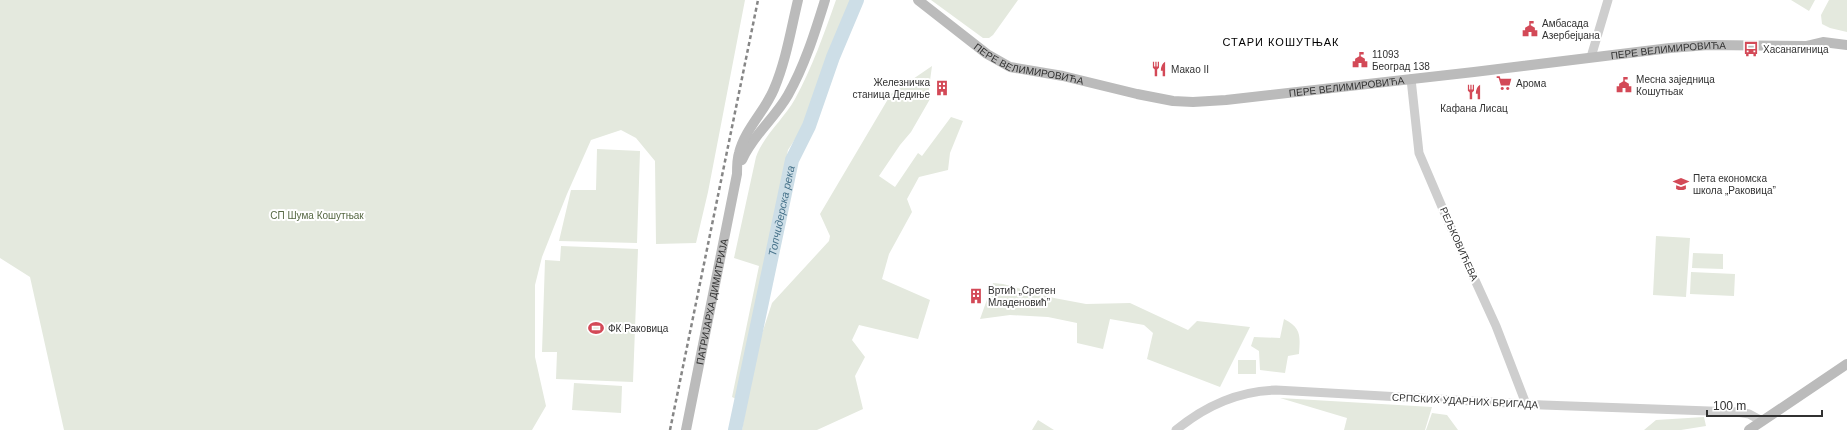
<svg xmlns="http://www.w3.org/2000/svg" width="1847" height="430" viewBox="0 0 1847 430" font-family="Arial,sans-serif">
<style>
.green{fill:#e4e9de}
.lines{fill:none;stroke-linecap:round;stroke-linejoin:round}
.river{stroke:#cddee7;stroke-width:14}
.tertiary{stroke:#cecece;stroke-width:9}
.secondary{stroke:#bbb;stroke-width:10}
.rail{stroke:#868686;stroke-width:2.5;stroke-dasharray:4 3;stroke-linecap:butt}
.labels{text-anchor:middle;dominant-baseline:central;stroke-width:4;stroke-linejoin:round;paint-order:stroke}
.poi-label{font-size:10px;fill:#313131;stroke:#fff;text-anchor:start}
.street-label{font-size:10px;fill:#313131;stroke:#fff}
.park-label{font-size:10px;fill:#566843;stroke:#fff}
.neighbourhood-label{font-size:11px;letter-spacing:1px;fill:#000;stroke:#fff}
.water-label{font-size:11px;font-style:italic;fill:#47738b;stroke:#fff}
</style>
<rect width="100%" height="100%" fill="#fff"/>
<path class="green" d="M 0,0 L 745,0 L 708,192 L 696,243 L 656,244 L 655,161 L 636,138 L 621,130 L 591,140 L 567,194 L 542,257 L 535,285 L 535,357 L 546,406 L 532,430 L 64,430 L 30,277 L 0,258 Z
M 836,0 L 852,0 L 832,43 L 803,127 L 788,150 L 765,266 L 736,399 L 732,397 L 759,266 L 734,258 L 756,157 C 764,135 783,120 795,99 C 812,68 824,34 836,0 Z
M 931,0 L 1018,0 L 993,35 L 989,38 L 983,38 Z
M 1791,0 L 1815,0 L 1809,11 Z
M 1829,0 L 1847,0 L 1847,32 L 1830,28 L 1822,24 L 1821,15 Z
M 932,66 L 929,88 L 930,99 L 911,132 L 900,145 L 879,176 L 895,187 L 918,153 L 922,156 L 951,117 L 963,121 L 950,153 L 948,170 L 919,177 L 907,199 L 912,212 L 889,254 L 882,279 L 930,300 L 918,339 L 859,325 L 852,340 L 865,357 L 855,376 L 863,409 L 817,430 L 742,430 L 754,358 L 772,303 L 829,241 L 830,236 L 820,214 L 891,94 Z
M 597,149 L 640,151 L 637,243 L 559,241 L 571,190 L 596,190 Z
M 1656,236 L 1690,238 L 1686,297 L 1653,295 Z
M 561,246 L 638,249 L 633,382 L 556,379 L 557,352 L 542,352 L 545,260 L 560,261 Z
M 1693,253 L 1723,254 L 1723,269 L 1692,268 Z
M 1691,272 L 1735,274 L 1734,296 L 1690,294 Z
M 993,283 L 1003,284 L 1054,298 L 1086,304 L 1130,303 L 1188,330 L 1197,321 L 1250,327 L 1220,387 L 1147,359 L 1153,333 L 1144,325 L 1110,319 L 1103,349 L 1077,343 L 1077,323 L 1048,317 L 1010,315 L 980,319 Z
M 1284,319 C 1302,328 1300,337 1299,354 L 1288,356 L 1285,373 L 1260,370 L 1259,351 L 1251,346 L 1254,337 L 1280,338 Z
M 1238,360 L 1256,360 L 1256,374 L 1238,374 Z
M 574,383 L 622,386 L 621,413 L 572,410 Z
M 1280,398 L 1432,407 L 1425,430 L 1344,430 L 1347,418 Z
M 1432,413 L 1447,415 L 1458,430 L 1426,430 Z
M 1704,417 L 1706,426 L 1681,430 L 1644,430 L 1656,420 Z
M 1038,420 L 1054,430 L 1032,430 Z"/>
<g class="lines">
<path class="river" id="s1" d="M 735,430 L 792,160 L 809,126 L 833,57 L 857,0"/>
<path class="tertiary" d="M 1591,57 L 1608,0
M 1411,79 L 1419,153 L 1448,221 L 1496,326 L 1526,404
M 1176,430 C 1205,406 1238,391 1276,390 L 1543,405 L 1737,412 L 1749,414 L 1762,421"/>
<g class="secondary">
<path id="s2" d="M 918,0 L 987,54 L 1010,67 L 1063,76 L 1137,94 L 1173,101 L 1193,102 L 1226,100 L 1474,72 L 1670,48 L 1708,45 L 1806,46 L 1823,42 L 1847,45"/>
<path d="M 742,160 C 753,135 775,118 788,95 C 805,65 815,32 825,0"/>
<path id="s3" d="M 686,430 L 737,174 C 737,167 737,159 739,153 C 745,129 765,111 774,89 C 786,61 791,29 798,0"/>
<path d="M 1749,430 L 1847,364"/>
</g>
<path class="rail" d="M 670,430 L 758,0"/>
</g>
<defs>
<symbol id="civic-bare" viewBox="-9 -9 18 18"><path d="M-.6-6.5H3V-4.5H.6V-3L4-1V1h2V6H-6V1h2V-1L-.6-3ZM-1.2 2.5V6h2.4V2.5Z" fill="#d34957" stroke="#fff" stroke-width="2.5" paint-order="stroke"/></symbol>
<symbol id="bus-bare" viewBox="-9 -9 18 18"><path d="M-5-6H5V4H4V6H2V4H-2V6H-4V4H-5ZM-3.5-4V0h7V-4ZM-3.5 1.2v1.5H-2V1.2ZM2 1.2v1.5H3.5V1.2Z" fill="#d34957" stroke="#fff" stroke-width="2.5" paint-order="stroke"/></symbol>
<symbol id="restaurant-bare" viewBox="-9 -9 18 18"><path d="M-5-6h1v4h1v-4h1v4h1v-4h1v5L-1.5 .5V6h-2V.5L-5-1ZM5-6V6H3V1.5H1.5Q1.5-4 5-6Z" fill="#d34957" stroke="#fff" stroke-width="2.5" paint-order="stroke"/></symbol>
<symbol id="supermarket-bare" viewBox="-9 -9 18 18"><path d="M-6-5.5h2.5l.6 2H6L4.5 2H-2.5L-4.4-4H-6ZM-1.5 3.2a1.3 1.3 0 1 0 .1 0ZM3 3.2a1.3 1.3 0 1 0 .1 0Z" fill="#d34957" stroke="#fff" stroke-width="2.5" paint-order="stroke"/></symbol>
<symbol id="building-bare" viewBox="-9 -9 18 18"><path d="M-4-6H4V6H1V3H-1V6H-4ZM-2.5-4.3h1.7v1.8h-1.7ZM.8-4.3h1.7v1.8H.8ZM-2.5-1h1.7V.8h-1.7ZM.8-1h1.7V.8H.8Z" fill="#d34957" stroke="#fff" stroke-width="2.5" paint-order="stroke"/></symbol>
<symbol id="school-bare" viewBox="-9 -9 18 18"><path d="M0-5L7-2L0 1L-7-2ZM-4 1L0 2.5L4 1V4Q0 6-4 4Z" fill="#d34957" stroke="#fff" stroke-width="2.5" paint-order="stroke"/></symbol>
<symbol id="stadium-bare" viewBox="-9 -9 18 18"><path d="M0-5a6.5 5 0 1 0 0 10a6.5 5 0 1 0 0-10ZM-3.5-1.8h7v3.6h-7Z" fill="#d34957" stroke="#fff" stroke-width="2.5" paint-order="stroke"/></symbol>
</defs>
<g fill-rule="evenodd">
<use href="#civic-bare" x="1519" y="18" width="22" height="22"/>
<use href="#bus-bare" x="1740" y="38" width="22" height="22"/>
<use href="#civic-bare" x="1349" y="49" width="22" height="22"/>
<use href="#restaurant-bare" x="1148" y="58" width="22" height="22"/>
<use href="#supermarket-bare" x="1493" y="72" width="22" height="22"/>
<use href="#civic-bare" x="1613" y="74" width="22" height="22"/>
<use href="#building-bare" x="931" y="77" width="22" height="22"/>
<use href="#restaurant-bare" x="1463" y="81" width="22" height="22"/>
<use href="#school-bare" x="1670" y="173" width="22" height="22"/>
<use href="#building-bare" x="965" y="285" width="22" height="22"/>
<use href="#stadium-bare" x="585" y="317" width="22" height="22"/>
</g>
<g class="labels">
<g class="poi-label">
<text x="1542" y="23">Амбасада<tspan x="1542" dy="12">Азербејџана</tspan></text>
<text x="1763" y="49">Хасанагиница</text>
<text x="1372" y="54">11093<tspan x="1372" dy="12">Београд 138</tspan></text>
<text x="1171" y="69">Макао II</text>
<text x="1636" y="79">Месна заједница<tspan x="1636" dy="12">Кошутњак</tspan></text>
<text x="930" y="82" text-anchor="end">Железничка<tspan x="930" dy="12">станица Дедиње</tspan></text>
<text x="1516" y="83">Арома</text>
<text x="1474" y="108" text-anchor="middle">Кафана Лисац</text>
<text x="1693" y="178">Пета економска<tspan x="1693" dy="12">школа „Раковица”</tspan></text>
<text x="988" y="290">Вртић „Сретен<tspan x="988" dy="12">Младеновић”</tspan></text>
<text x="608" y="328">ФК Раковица</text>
</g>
<g class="street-label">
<text stroke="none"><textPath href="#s2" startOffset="779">ПЕРЕ ВЕЛИМИРОВИЋА</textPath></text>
<text stroke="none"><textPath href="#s2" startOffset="131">ПЕРЕ ВЕЛИМИРОВИЋА</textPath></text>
<text stroke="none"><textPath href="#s2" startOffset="455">ПЕРЕ ВЕЛИМИРОВИЋА</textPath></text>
<text transform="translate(1459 244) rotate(66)">РЕЉКОВИЋЕВА</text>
<text stroke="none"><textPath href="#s3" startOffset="131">ПАТРИЈАРХА ДИМИТРИЈА</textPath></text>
<text transform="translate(1465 401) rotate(3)">СРПСКИХ УДАРНИХ БРИГАДА</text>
</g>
<g class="park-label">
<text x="317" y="215">СП Шума Кошутњак</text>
</g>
<g class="neighbourhood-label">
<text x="1281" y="42">СТАРИ КОШУТЊАК</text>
</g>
<g class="water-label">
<text stroke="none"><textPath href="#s1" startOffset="224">Топчидерска река</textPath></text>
</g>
</g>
<path d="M1707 410v6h115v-6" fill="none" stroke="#313131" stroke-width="2"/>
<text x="1713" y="410" font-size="12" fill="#313131" stroke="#ffffff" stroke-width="3" paint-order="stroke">100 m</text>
</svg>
